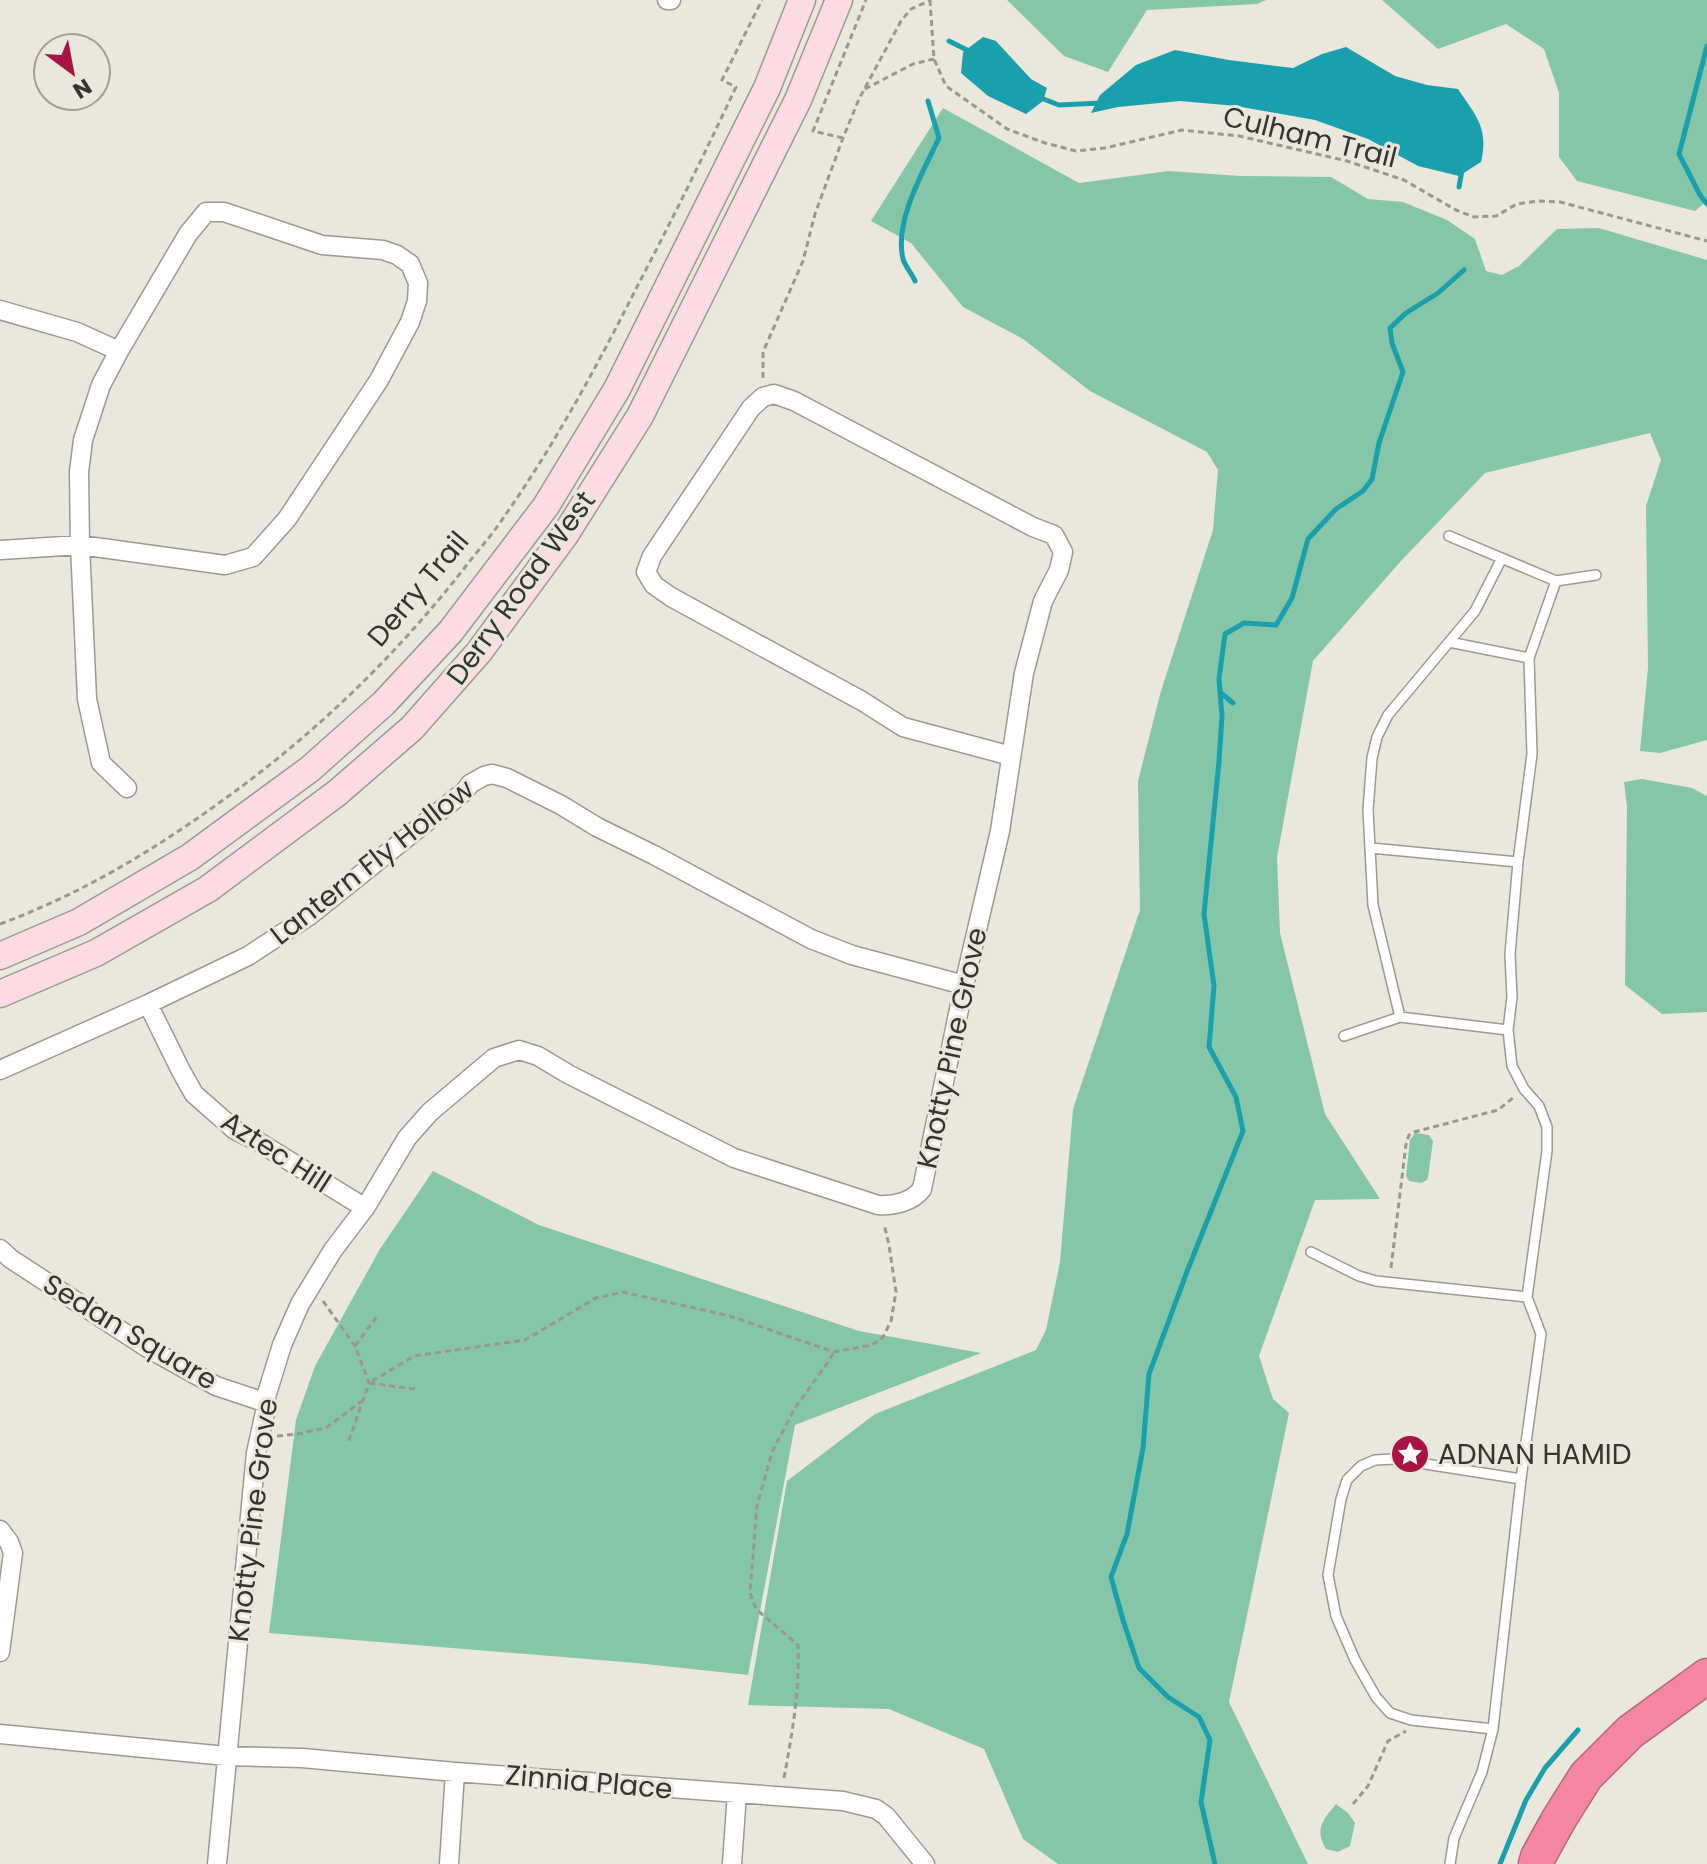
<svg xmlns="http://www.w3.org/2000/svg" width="1707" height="1864" viewBox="0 0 1707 1864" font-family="Poppins,sans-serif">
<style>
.green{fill:#85c6a9}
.water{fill:#1aa0ad}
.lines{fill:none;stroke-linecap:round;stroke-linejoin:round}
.stream{stroke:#1aa0ad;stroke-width:5}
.lane-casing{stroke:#9c9a90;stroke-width:12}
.street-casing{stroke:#9c9a90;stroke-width:21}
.secondary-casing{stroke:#9c9a90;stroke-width:29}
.highway-casing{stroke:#b26a7b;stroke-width:37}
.path{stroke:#999790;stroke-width:3;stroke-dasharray:6 4;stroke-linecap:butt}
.lane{stroke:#fff;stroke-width:9}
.street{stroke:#fff;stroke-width:18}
.secondary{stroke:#fcdbe3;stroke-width:26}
.highway{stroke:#f687a3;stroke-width:34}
.labels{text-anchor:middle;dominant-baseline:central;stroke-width:6;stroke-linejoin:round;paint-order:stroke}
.street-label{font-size:28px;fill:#353431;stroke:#eae7dd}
.poi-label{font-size:28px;fill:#353431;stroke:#eae7dd;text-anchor:start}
</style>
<rect width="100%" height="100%" fill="#eae7dd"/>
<path class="green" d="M 1007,0 L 1266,0 L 1257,4 L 1147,10 L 1108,72 L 1064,56 Z
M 1382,0 L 1707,0 L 1707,201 L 1695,211 L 1577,181 L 1559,157 L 1559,93 L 1544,49 L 1506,24 L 1438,49 Z
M 943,108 L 1079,183 L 1169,171 L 1240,176 L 1331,177 L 1368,199 L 1403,202 L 1447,220 L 1475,239 L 1486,271 L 1502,275 L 1519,266 L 1557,229 L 1599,228 L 1707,260 L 1707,740 L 1660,753 L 1640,751 L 1648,668 L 1646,506 L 1661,460 L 1650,433 L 1485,473 L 1400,562 L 1313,661 L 1277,857 L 1280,933 L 1325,1114 L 1380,1199 L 1315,1200 L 1259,1356 L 1273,1399 L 1289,1413 L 1229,1702 L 1308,1864 L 1058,1864 L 1023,1839 L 984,1749 L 889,1709 L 748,1705 L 787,1481 L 875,1414 L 1036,1350 L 1046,1330 L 1060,1262 L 1073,1109 L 1140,910 L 1138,781 L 1161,691 L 1213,530 L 1218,470 L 1207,452 L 1090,391 L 1023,339 L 963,307 L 911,243 L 871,221 Z
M 1642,779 L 1692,788 L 1707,796 L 1707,1012 L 1662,1014 L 1625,985 L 1627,807 L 1624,782 Z
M 1415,1133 L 1429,1135 L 1433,1141 L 1428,1177 L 1427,1180 L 1421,1183 L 1409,1181 L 1406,1176 L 1410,1140 Z
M 433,1171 L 539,1225 L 859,1331 L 981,1353 L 795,1425 L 748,1675 L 636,1663 L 269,1633 L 296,1420 L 315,1366 L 380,1249 Z
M 1336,1804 L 1348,1813 L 1355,1823 L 1350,1846 L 1338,1852 L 1326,1849 C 1314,1829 1323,1820 1336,1804 Z"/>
<path class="water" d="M 983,37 L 996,41 L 1031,79 L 1047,88 L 1043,101 L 1026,114 L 988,96 L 961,73 L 963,52 Z
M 1346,47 L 1395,76 L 1427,85 L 1458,89 C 1476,116 1489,128 1481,162 L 1459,176 L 1418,166 L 1368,139 L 1315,120 L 1236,106 L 1180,101 L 1118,107 L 1091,113 L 1100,95 L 1136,65 L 1175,50 L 1229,60 L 1293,68 L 1322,54 Z"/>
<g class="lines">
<path class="stream" d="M 949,41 L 969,51
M 1041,98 L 1059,105 L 1101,103
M 1459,187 L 1462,170
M 1707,204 L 1700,195 L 1679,154 L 1707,46
M 915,281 C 912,274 905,266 903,259 C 894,221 923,172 939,138 L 928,101
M 1221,693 L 1233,703
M 1215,1864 L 1201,1802 L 1210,1740 L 1199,1717 L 1168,1697 L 1139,1668 L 1123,1620 L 1111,1577 L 1127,1534 L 1143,1448 L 1149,1374 L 1188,1269 L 1243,1131 L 1236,1097 L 1209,1047 L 1214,986 L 1204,914 L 1219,761 L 1222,716 L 1219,679 L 1225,634 L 1244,623 L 1276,625 L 1292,598 L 1308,539 L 1336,509 L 1363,491 L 1372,479 L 1379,443 L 1403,372 L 1392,343 L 1390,328 L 1406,313 L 1438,293 L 1464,270
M 1500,1864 L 1526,1800 L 1545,1768 L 1578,1730"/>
<defs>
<path id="lane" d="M 1449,536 L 1556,581 L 1596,575
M 1449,642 L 1529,658
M 1371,848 L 1518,862
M 1400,1017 L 1373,905 L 1368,810 L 1372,758 L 1377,737 L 1388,715 L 1475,611 L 1502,558
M 1344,1036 L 1400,1017 L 1508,1030
M 1311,1252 L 1359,1276 L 1376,1281 L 1527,1297
M 1493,1729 L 1411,1720 L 1390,1713 L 1376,1697 L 1355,1660 L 1336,1616 L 1328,1575 L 1341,1499 L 1347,1480 L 1361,1466 L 1375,1460 L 1394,1459 L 1521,1479
M 1450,1864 L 1454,1838 L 1482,1772 L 1493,1729 L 1521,1479 L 1541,1334 L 1527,1297 L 1547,1151 L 1547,1127 L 1539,1106 L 1524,1089 L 1512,1066 L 1508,1030 L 1512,997 L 1510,954 L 1518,862 L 1532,754 L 1529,658 L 1556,581"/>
<path id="street" d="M 667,0 L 671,0
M 0,310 L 77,332 L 119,351
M 0,550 L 80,545 L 225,565 L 253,557 L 287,519 L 379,380 L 410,322 L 417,301 L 418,283 L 410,264 L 397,255 L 383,250 L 322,245 L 224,212 L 206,212 L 188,234 L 119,351 L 101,385 L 83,440 L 79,472 L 80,545 L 87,699 L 101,763 L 127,788
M 148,1004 L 181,1071 L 194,1094 L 235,1130 L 257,1141 L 365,1208
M 0,1070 L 148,1004 L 248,956 L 309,916 L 465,791 L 470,784 L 484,776 L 492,774 L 507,778 L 561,805 L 597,827 L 654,855 L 811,939 L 852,955 L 964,985
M 0,1249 L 11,1259 L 146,1347 L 216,1386 L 267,1403
M 0,1530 L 9,1542 L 13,1553 L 0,1652
M 0,1734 L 226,1756 L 302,1758 L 455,1772 L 843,1801 L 876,1809 L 886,1816 L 925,1864
M 217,1864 L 256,1453 L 267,1403 L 265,1400 L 282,1345 L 300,1304 L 333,1250 L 365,1208 L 407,1138 L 430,1112 L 494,1058 L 519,1050 L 538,1056 L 568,1074 L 734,1158 L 878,1205 C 894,1206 912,1202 922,1189 L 964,985 L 1000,831 L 1024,673 L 1043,601 L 1059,570 L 1063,552 L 1054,535 L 1033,527 L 794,401 L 774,394 L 763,397 L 751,408 L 652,556 L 646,572 L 654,585 L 671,597 L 862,701 L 903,727 L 1011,756
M 449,1864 L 455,1772
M 732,1864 L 737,1793"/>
<path id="secondary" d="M 0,956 L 79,922 L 190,857 L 310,769 L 384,703 L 451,631 L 546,506 L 617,389 L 767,88 L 802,0
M 0,994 L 96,953 L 208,889 L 337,793 L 412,728 L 479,652 L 565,535 L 640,416 L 798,100 L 839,0"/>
<path id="highway" d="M 1536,1864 L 1538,1857 L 1559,1819 L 1586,1776 L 1630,1732 L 1707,1676"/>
</defs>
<use href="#lane" class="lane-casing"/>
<use href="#street" class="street-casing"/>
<use href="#secondary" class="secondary-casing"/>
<use href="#highway" class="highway-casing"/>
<path class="path" d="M 930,0 L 934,59 L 946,86 L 1007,129 L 1045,143 L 1076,151 L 1105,148 L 1182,130 L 1239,136 L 1347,161 L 1404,180 L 1456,210 L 1474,217 L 1496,216 L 1517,204 L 1538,201 L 1560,202 L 1707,241
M 865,89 L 913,64 L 934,59
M 843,138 L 813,131 L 866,0
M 763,378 L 763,352 L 803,261 L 815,214 L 843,138 L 859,99 L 901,21 L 911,9 L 929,1
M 0,924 C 76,896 146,855 212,808 C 310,739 396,657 469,562 C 482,546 495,531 506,514 C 557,441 599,362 639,283 C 673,218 705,153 736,87 L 722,80 L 762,0
M 1391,1268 L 1406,1144 L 1409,1135 L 1414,1132 L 1498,1110 L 1514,1097
M 323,1301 L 355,1346 L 369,1383 L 348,1443
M 355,1346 L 378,1315
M 415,1389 L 369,1383 L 414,1356 L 525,1340 L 596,1298 L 623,1292 L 730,1316 L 834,1352 L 872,1345 L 883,1337 L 891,1321 L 896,1292 L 889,1245 L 884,1224
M 277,1436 L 297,1434 L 326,1428 L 363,1400
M 784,1778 C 792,1734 800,1690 798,1645 L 756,1609 L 750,1593 L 757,1506 L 772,1452 L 795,1408 L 826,1365 L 834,1352
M 1353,1804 L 1368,1786 L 1388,1741 L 1406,1731"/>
<use href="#lane" class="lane"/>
<use href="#street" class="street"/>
<use href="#secondary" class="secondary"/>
<use href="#highway" class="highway"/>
</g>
<defs>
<symbol id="sight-disc" viewBox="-11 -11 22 22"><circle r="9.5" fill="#a91343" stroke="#eae7dd"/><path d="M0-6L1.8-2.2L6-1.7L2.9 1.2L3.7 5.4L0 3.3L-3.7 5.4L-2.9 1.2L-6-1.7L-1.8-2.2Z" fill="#fff"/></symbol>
</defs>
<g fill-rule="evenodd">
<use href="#sight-disc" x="1388" y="1432" width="44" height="44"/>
</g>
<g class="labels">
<g class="street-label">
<text transform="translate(1310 137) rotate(14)">Culham Trail</text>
<text transform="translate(521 588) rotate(-54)">Derry Road West</text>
<text transform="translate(418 589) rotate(-50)">Derry Trail</text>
<text transform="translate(372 862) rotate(-38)">Lantern Fly Hollow</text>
<text transform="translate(952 1048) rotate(-78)">Knotty Pine Grove</text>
<text transform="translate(276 1152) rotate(33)">Aztec Hill</text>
<text transform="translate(130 1332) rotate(31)">Sedan Square</text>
<text transform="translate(253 1520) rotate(-83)">Knotty Pine Grove</text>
<text transform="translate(589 1782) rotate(5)">Zinnia Place</text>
</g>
<g class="poi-label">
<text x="1438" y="1454">ADNAN HAMID</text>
</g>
</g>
<g transform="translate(72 72) rotate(148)"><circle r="38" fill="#eae7dd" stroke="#a29f98" stroke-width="2"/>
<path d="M0-6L14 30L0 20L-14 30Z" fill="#a91343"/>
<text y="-12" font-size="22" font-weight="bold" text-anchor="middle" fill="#353431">N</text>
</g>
</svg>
